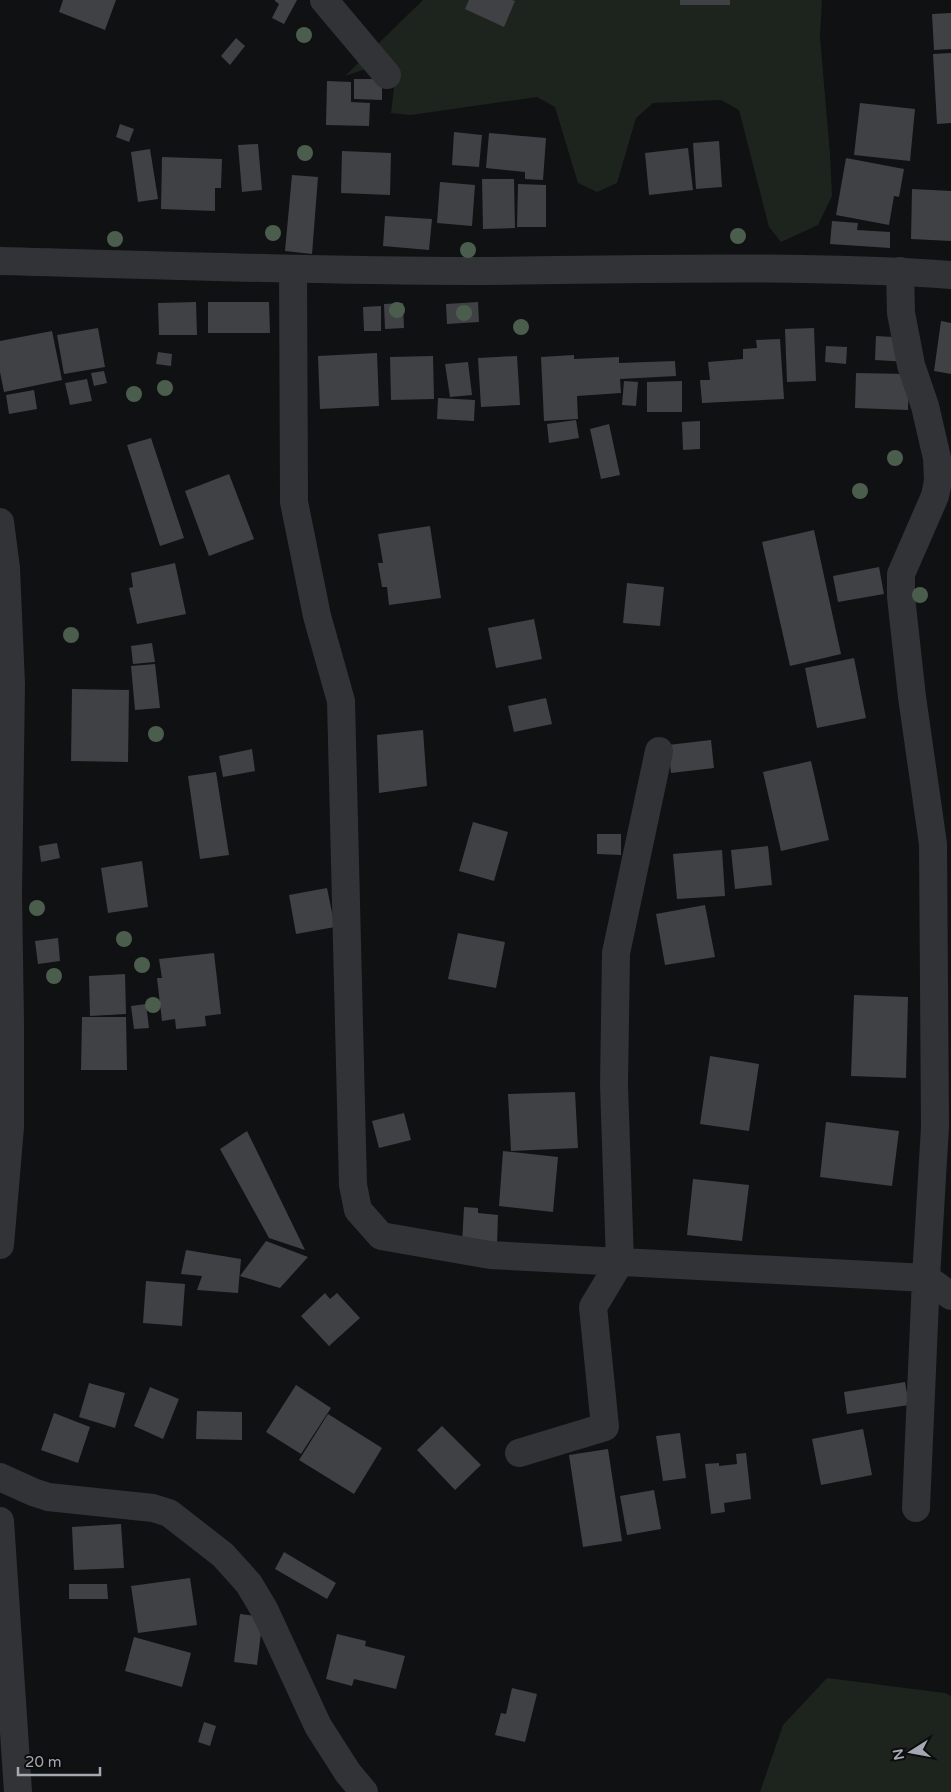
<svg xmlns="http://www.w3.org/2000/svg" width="951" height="1792" viewBox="0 0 951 1792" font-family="'Varela Round',sans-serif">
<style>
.green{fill:#1d241e}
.building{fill:#404145}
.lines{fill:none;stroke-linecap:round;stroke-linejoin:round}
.minor{stroke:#323336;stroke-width:28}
.tertiary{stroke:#323336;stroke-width:28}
.tree{fill:#4b5d4d}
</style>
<rect width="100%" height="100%" fill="#101112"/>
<path class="green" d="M 423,0 L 822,0 L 820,37 L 830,154 L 832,196 L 818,225 L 781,242 L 769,227 L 739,110 L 721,100 L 653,103 L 636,118 L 617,183 L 597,192 L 578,183 L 555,107 L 537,97 L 411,115 L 391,113 L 395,80 L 377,65 L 345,76 Z
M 827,1678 L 945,1693 L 951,1696 L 951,1792 L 760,1792 L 783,1725 Z"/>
<path class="building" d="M 63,0 L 116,0 L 105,30 L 59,12 Z
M 275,0 L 297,0 L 284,24 L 272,18 L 279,4 L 275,1 Z
M 469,0 L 512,0 L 515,1 L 504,27 L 465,9 Z
M 680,0 L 730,0 L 730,5 L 680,5 Z
M 951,13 L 951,49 L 934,50 L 932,14 Z
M 236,38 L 245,46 L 230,65 L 221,56 Z
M 951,53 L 951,123 L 937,124 L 933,54 Z
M 354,79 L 382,79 L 382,100 L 354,99 Z
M 327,81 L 351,82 L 351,102 L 370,103 L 369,126 L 326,125 Z
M 860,103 L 915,109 L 910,161 L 854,155 Z
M 120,124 L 134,129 L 129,142 L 116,137 Z
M 454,132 L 482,135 L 479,167 L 452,165 Z
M 489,133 L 546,138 L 543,180 L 525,179 L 525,172 L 486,168 Z
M 719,141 L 722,187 L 696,189 L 693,143 Z
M 258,144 L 262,190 L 242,192 L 238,145 Z
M 688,148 L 693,190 L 649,195 L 645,153 Z
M 150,149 L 158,199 L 138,202 L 131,152 Z
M 342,151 L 391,153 L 390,195 L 341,193 Z
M 162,157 L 222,159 L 221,188 L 215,188 L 215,211 L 161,209 Z
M 846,158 L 904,169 L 899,197 L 894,196 L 889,225 L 836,215 Z
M 292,175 L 318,177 L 312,254 L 285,251 Z
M 482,179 L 514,179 L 515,228 L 483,229 Z
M 440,182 L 475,185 L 472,226 L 437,223 Z
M 518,184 L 546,185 L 546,227 L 517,227 Z
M 912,189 L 951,191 L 951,241 L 911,239 Z
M 385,216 L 432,219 L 429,250 L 383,246 Z
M 832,221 L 858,223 L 857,230 L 890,232 L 890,248 L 830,244 Z
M 196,302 L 197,335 L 159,335 L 158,303 Z
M 208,302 L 269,302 L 270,333 L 208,333 Z
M 478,302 L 479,322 L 447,324 L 446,304 Z
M 403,303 L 404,328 L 385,329 L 384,304 Z
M 381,306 L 381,331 L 364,331 L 363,307 Z
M 941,321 L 951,323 L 951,374 L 934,371 Z
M 98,328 L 105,367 L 64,374 L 57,335 Z
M 814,328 L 816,381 L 787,382 L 785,329 Z
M 52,331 L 62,380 L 4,392 L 0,372 L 0,341 Z
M 876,336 L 910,338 L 909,362 L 875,360 Z
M 780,339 L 784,399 L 702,403 L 700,380 L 710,380 L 708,362 L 743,359 L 743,349 L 757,348 L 756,340 Z
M 826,346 L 847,347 L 846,364 L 825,362 Z
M 158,352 L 172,354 L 171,366 L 156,364 Z
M 377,353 L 379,406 L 320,409 L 318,356 Z
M 574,355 L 574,359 L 619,357 L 619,363 L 675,361 L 676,376 L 620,379 L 621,393 L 577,396 L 578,419 L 544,421 L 541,357 Z
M 433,356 L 434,399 L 391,400 L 390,357 Z
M 517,356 L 520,405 L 481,407 L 478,358 Z
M 468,362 L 472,395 L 450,397 L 445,364 Z
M 104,371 L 107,383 L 94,386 L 91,373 Z
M 856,373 L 909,374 L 908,410 L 855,408 Z
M 87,379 L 92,401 L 70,405 L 65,383 Z
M 624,381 L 638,382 L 636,406 L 622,405 Z
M 682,381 L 682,412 L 647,412 L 647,382 Z
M 34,390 L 37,409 L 9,414 L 6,395 Z
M 438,398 L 475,400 L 474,421 L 437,419 Z
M 576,420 L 579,438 L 549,443 L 547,424 Z
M 700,421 L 700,449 L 683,450 L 682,422 Z
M 609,424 L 620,475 L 601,479 L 590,429 Z
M 151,438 L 184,538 L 160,546 L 127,445 Z
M 229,474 L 254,539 L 209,556 L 185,491 Z
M 430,526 L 441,598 L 389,605 L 387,587 L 382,587 L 378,563 L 383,563 L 378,534 Z
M 814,530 L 841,654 L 790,666 L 762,542 Z
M 175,563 L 186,614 L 137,624 L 129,588 L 133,587 L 131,573 Z
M 879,567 L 884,594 L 838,602 L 833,576 Z
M 627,583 L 664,587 L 660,626 L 623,623 Z
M 534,619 L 542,659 L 496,668 L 488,628 Z
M 152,643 L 155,662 L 133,664 L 131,646 Z
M 854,658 L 866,718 L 817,728 L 805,668 Z
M 155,664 L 160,708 L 135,710 L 131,666 Z
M 72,689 L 129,690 L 128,762 L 71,761 Z
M 546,698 L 552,724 L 514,732 L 508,706 Z
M 423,730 L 427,786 L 379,793 L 377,735 Z
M 711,740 L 714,768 L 671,773 L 668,745 Z
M 252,749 L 255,771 L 223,777 L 219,756 Z
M 811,761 L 829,840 L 781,851 L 763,772 Z
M 216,772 L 229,855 L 200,859 L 188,776 Z
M 473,822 L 508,832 L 494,881 L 459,871 Z
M 597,834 L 621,834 L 621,855 L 597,854 Z
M 57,843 L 60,858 L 41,862 L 39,846 Z
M 768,846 L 772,885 L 735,889 L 731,850 Z
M 722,850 L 725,896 L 677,899 L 673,854 Z
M 142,861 L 148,907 L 108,913 L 101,868 Z
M 327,888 L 335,927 L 296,934 L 289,895 Z
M 705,905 L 715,957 L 665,965 L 656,914 Z
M 458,933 L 505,942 L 496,988 L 448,979 Z
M 58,938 L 60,961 L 38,964 L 35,941 Z
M 214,953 L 221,1014 L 205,1016 L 206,1026 L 176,1029 L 175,1019 L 162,1021 L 157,978 L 162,978 L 159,959 Z
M 125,974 L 126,1014 L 90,1016 L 89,976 Z
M 854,995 L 908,997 L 906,1078 L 851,1076 Z
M 146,1004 L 149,1028 L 134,1029 L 131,1006 Z
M 82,1017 L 126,1017 L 127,1070 L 81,1070 Z
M 710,1056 L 759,1064 L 749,1131 L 700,1124 Z
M 575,1092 L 578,1148 L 511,1151 L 508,1094 Z
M 404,1113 L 411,1140 L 379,1148 L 372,1121 Z
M 826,1122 L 899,1131 L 892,1186 L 820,1177 Z
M 247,1131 L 305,1250 L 269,1238 L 220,1149 Z
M 503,1151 L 558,1157 L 553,1212 L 499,1206 Z
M 693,1179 L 749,1185 L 742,1241 L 687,1235 Z
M 464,1207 L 478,1208 L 478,1213 L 498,1215 L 497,1246 L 462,1244 Z
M 266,1241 L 308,1257 L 280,1288 L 240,1276 Z
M 186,1250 L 241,1259 L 238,1293 L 197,1290 L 202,1276 L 181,1274 Z
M 146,1281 L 185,1284 L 182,1326 L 143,1323 Z
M 325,1293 L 330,1299 L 337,1293 L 360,1318 L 329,1346 L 301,1316 Z
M 905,1382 L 909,1405 L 847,1414 L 844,1392 Z
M 89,1383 L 125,1393 L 115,1428 L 79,1417 Z
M 296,1385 L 331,1408 L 301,1454 L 266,1432 Z
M 150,1387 L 179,1399 L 163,1439 L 134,1426 Z
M 197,1411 L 242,1412 L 242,1440 L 196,1439 Z
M 54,1413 L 90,1427 L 78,1463 L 41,1450 Z
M 328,1414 L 382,1448 L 354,1494 L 299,1460 Z
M 442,1426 L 481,1465 L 455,1490 L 417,1450 Z
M 863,1429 L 872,1475 L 821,1485 L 812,1439 Z
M 680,1433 L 686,1478 L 663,1481 L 656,1436 Z
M 608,1449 L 622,1541 L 583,1547 L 569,1455 Z
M 746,1453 L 751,1499 L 724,1503 L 725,1512 L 711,1514 L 705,1464 L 719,1463 L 719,1466 L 737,1464 L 736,1454 Z
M 654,1490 L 661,1529 L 627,1535 L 620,1496 Z
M 121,1524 L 124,1568 L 74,1570 L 72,1527 Z
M 284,1552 L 336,1583 L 327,1599 L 275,1569 Z
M 190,1578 L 197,1625 L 138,1633 L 131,1586 Z
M 69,1584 L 107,1584 L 108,1599 L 69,1599 Z
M 240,1614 L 263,1617 L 257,1665 L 234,1662 Z
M 337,1634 L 366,1641 L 365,1646 L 405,1656 L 396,1689 L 354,1679 L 352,1686 L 326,1679 Z
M 134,1637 L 191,1653 L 182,1687 L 125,1671 Z
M 512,1688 L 537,1694 L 525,1742 L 495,1735 L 501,1713 L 506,1714 Z
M 204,1722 L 216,1726 L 210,1746 L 198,1742 Z"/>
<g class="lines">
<path class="minor" d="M 324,0 L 387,75
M 293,269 L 294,502 L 317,616 L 341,701 L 353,1185 L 358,1210 L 381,1236 L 490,1255 L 926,1278 L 935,1127 L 933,844 L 912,697 L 901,597 L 901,574 L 935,496 L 938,481 L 937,458 L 925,406 L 911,365 L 901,313 L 900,271
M 926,1278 L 951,1296
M 519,1453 L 605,1427 L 593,1307 L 620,1262 L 614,1085 L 616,953 L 659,751
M 0,1477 L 33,1492 L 48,1497 L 153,1508 L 169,1513 L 223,1555 L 249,1584 L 265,1611 L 318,1726 L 348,1773 L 364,1792
M 916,1508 L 926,1278"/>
<path class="tertiary" d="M 0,261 C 156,265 312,271 468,271 C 629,270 791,264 951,275
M 0,522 L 6,568 L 11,684 L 8,894 L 10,1022 L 10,1127 L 0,1245
M 0,1521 L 18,1792"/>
</g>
<g class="tree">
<circle cx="304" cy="35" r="8"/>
<circle cx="305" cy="153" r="8"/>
<circle cx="273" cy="233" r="8"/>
<circle cx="738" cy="236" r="8"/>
<circle cx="115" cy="239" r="8"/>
<circle cx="468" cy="250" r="8"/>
<circle cx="397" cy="310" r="8"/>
<circle cx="464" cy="313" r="8"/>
<circle cx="521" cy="327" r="8"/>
<circle cx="165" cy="388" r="8"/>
<circle cx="134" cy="394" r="8"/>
<circle cx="895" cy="458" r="8"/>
<circle cx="860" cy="491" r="8"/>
<circle cx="920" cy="595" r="8"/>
<circle cx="71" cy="635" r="8"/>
<circle cx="156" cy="734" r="8"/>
<circle cx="37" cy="908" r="8"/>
<circle cx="124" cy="939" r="8"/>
<circle cx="142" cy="965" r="8"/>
<circle cx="54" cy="976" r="8"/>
<circle cx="153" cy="1005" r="8"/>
</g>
<g transform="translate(911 1752) rotate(259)" stroke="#0c0c0d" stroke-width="4" paint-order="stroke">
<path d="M0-4L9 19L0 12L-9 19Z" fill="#a3a8b1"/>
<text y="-8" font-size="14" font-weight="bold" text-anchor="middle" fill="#a3a8b1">N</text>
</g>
<path d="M18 1767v8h82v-8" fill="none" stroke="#a3a8b1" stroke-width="2.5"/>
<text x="25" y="1767" font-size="15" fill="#a3a8b1" stroke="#0c0c0d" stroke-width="4" paint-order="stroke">20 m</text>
</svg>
